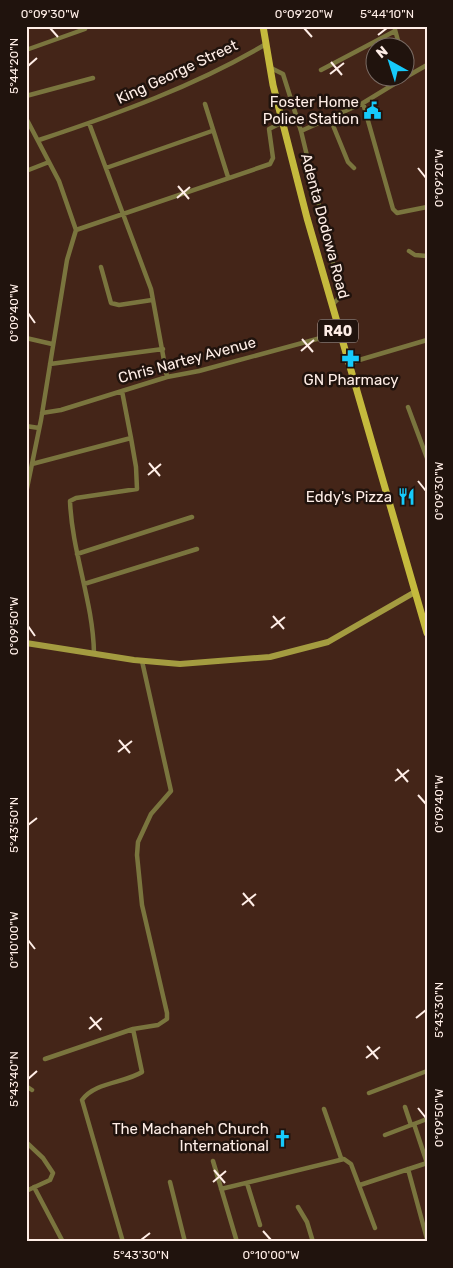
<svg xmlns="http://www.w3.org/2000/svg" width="453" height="1268" viewBox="0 0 453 1268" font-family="Rubik,sans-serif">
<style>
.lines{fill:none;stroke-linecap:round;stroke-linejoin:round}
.street{stroke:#7a753e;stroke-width:4.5}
.secondary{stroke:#a49c40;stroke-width:6}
.primary{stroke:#c5ba3d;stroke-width:7}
.ticks{fill:none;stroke:#ffeee7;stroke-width:2}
.labels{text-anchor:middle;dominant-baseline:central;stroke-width:5;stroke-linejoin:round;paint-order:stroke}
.shield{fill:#20130d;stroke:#bcaca6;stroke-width:1}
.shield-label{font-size:14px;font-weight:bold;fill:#ffeee7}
.street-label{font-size:15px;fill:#ffeee7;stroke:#20130d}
.poi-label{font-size:15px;fill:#ffeee7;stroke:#20130d;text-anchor:end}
.neatline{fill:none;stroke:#ffeee7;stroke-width:2}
.ticks-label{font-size:12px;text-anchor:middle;fill:#ffeee7}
</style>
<rect width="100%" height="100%" fill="#442518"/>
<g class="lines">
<path class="street" d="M 394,26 L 400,48
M 26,50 L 85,29
M 406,66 L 408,75
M 271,68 L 283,74 L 301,131
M 321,70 L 395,31
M 406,77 L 427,65
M 26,96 L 93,78
M 363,103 L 393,209 L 397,213 L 427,207
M 205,104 L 228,177
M 26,118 L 59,181 L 76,230 L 67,260 L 41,420 L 26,493
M 330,118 L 348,162 L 354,168
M 89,123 L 151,289 L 167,377
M 39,140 C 117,114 195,86 266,44
M 106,168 L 212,131
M 26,171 L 49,162
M 76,230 L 270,164 L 273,158 L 269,129 L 283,122
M 409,251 L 415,255 L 427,256
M 101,267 L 111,303 L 119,305 L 152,300
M 332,305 L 341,296 L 301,131 L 363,103 L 404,78
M 26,338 L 52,344
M 349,363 L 427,340
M 50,364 L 163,349
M 408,407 L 427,458
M 42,413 L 61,410 L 167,377 L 199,371 L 339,333
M 26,426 L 39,428
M 32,464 L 131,438 L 122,391
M 77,554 L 192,517
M 84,584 L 197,549
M 94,653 C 93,601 72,553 70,501 L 76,498 L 137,489 L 136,467 L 131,438
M 133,1029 L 158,1025 L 167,1019 L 167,1013 L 142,905 L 137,855 L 138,842 L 151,814 L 171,791 L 142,661
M 45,1059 L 133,1029 L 142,1072 C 125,1083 95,1082 82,1100 L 123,1242
M 26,1086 L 32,1090
M 369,1093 L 427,1071
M 405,1107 L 411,1125
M 324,1109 L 341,1158
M 414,1124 L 427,1163
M 385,1135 L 427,1119
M 26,1142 L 43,1158 L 53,1173 L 50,1180 L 26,1191
M 213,1161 L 237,1242
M 408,1169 L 427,1239
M 170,1182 L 185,1242
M 247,1183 L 260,1225
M 360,1185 L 427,1163
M 34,1187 L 63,1242
M 221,1189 L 344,1159 L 351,1164 L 375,1228
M 298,1207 L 307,1222 L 313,1242"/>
<path class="secondary" d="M 26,643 L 134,660 L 180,664 L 270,657 L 328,642 L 415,592"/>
<path class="primary" d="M 263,26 L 273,85 L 307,218 L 427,633"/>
</g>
<path class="ticks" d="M 50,28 L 58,37M 304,28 L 312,37M 378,35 L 387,28M 331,62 L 342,75M 28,66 L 37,58M 330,74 L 344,63M 418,168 L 426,178M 178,186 L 189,199M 177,198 L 190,187M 28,313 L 35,323M 302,339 L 313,352M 301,351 L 314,340M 149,463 L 160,476M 148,475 L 161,464M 418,481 L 426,491M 273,616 L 284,629M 28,626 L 35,636M 271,628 L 285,617M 119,740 L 130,753M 118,752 L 132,741M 397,769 L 408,782M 395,781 L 409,770M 418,795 L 426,804M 28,825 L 37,818M 243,893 L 254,906M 242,905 L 256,894M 28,940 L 35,949M 90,1017 L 101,1030M 416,1018 L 426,1010M 89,1029 L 102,1018M 367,1046 L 378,1059M 366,1058 L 380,1047M 28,1079 L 37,1071M 418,1108 L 426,1118M 214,1170 L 225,1183M 213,1182 L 226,1171M 263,1231 L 271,1240M 141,1240 L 150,1233"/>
<defs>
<symbol id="civic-bare" viewBox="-9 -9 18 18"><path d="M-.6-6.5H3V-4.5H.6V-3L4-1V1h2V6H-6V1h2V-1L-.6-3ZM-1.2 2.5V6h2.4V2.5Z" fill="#16cafb" stroke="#20130d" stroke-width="2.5" paint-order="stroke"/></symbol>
<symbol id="pharmacy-bare" viewBox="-9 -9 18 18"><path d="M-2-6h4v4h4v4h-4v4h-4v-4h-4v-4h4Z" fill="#16cafb" stroke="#20130d" stroke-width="2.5" paint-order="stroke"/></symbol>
<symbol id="restaurant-bare" viewBox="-9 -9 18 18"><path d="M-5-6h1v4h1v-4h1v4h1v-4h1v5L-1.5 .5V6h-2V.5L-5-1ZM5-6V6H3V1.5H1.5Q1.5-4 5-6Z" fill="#16cafb" stroke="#20130d" stroke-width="2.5" paint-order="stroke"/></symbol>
<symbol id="church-bare" viewBox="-9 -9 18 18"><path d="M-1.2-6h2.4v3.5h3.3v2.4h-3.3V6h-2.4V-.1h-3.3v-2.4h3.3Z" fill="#16cafb" stroke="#20130d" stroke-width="2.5" paint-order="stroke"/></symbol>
</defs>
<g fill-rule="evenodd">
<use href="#civic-bare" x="360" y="98" width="25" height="25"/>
<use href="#pharmacy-bare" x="338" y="346" width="25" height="25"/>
<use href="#restaurant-bare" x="394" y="484" width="25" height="25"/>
<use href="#church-bare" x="270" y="1126" width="25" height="25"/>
</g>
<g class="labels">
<rect class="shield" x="318" y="319.5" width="40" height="23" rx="4"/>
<g class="shield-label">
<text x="338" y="331">R40</text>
</g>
<g class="street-label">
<text transform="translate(177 72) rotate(-25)">King George Street</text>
<text transform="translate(325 226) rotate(75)">Adenta Dodowa Road</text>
<text transform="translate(187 360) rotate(-15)">Chris Nartey Avenue</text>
</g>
<g class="poi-label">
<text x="359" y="102">Foster Home<tspan x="359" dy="17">Police Station</tspan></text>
<text x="351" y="380" text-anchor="middle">GN Pharmacy</text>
<text x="392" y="497">Eddy's Pizza</text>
<text x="269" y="1129">The Machaneh Church<tspan x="269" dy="17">International</tspan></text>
</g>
</g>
<rect width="453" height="1268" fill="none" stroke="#20130d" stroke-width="55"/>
<g transform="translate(390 62) rotate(321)"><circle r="24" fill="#20130d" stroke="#796b64"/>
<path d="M0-4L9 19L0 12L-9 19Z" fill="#16cafb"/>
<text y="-8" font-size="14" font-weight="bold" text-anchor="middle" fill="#ffeee7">N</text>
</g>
<rect x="28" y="28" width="398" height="1212" class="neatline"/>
<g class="ticks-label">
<text x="50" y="18">0°09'30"W</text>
<text x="304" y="18">0°09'20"W</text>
<text x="387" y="18">5°44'10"N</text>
<text transform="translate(14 66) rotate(-90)" y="4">5°44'20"N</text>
<text transform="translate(439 178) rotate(-90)" y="4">0°09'20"W</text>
<text transform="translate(14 313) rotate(-90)" y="4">0°09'40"W</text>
<text transform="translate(439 491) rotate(-90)" y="4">0°09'30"W</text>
<text transform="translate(14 626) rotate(-90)" y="4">0°09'50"W</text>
<text transform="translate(439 804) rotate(-90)" y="4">0°09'40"W</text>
<text transform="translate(14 825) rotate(-90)" y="4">5°43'50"N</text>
<text transform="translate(14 940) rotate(-90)" y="4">0°10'00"W</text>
<text transform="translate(439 1010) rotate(-90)" y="4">5°43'30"N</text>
<text transform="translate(14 1079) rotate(-90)" y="4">5°43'40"N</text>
<text transform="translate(439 1118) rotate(-90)" y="4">0°09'50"W</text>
<text x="141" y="1259">5°43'30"N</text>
<text x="271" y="1259">0°10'00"W</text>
</g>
</svg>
